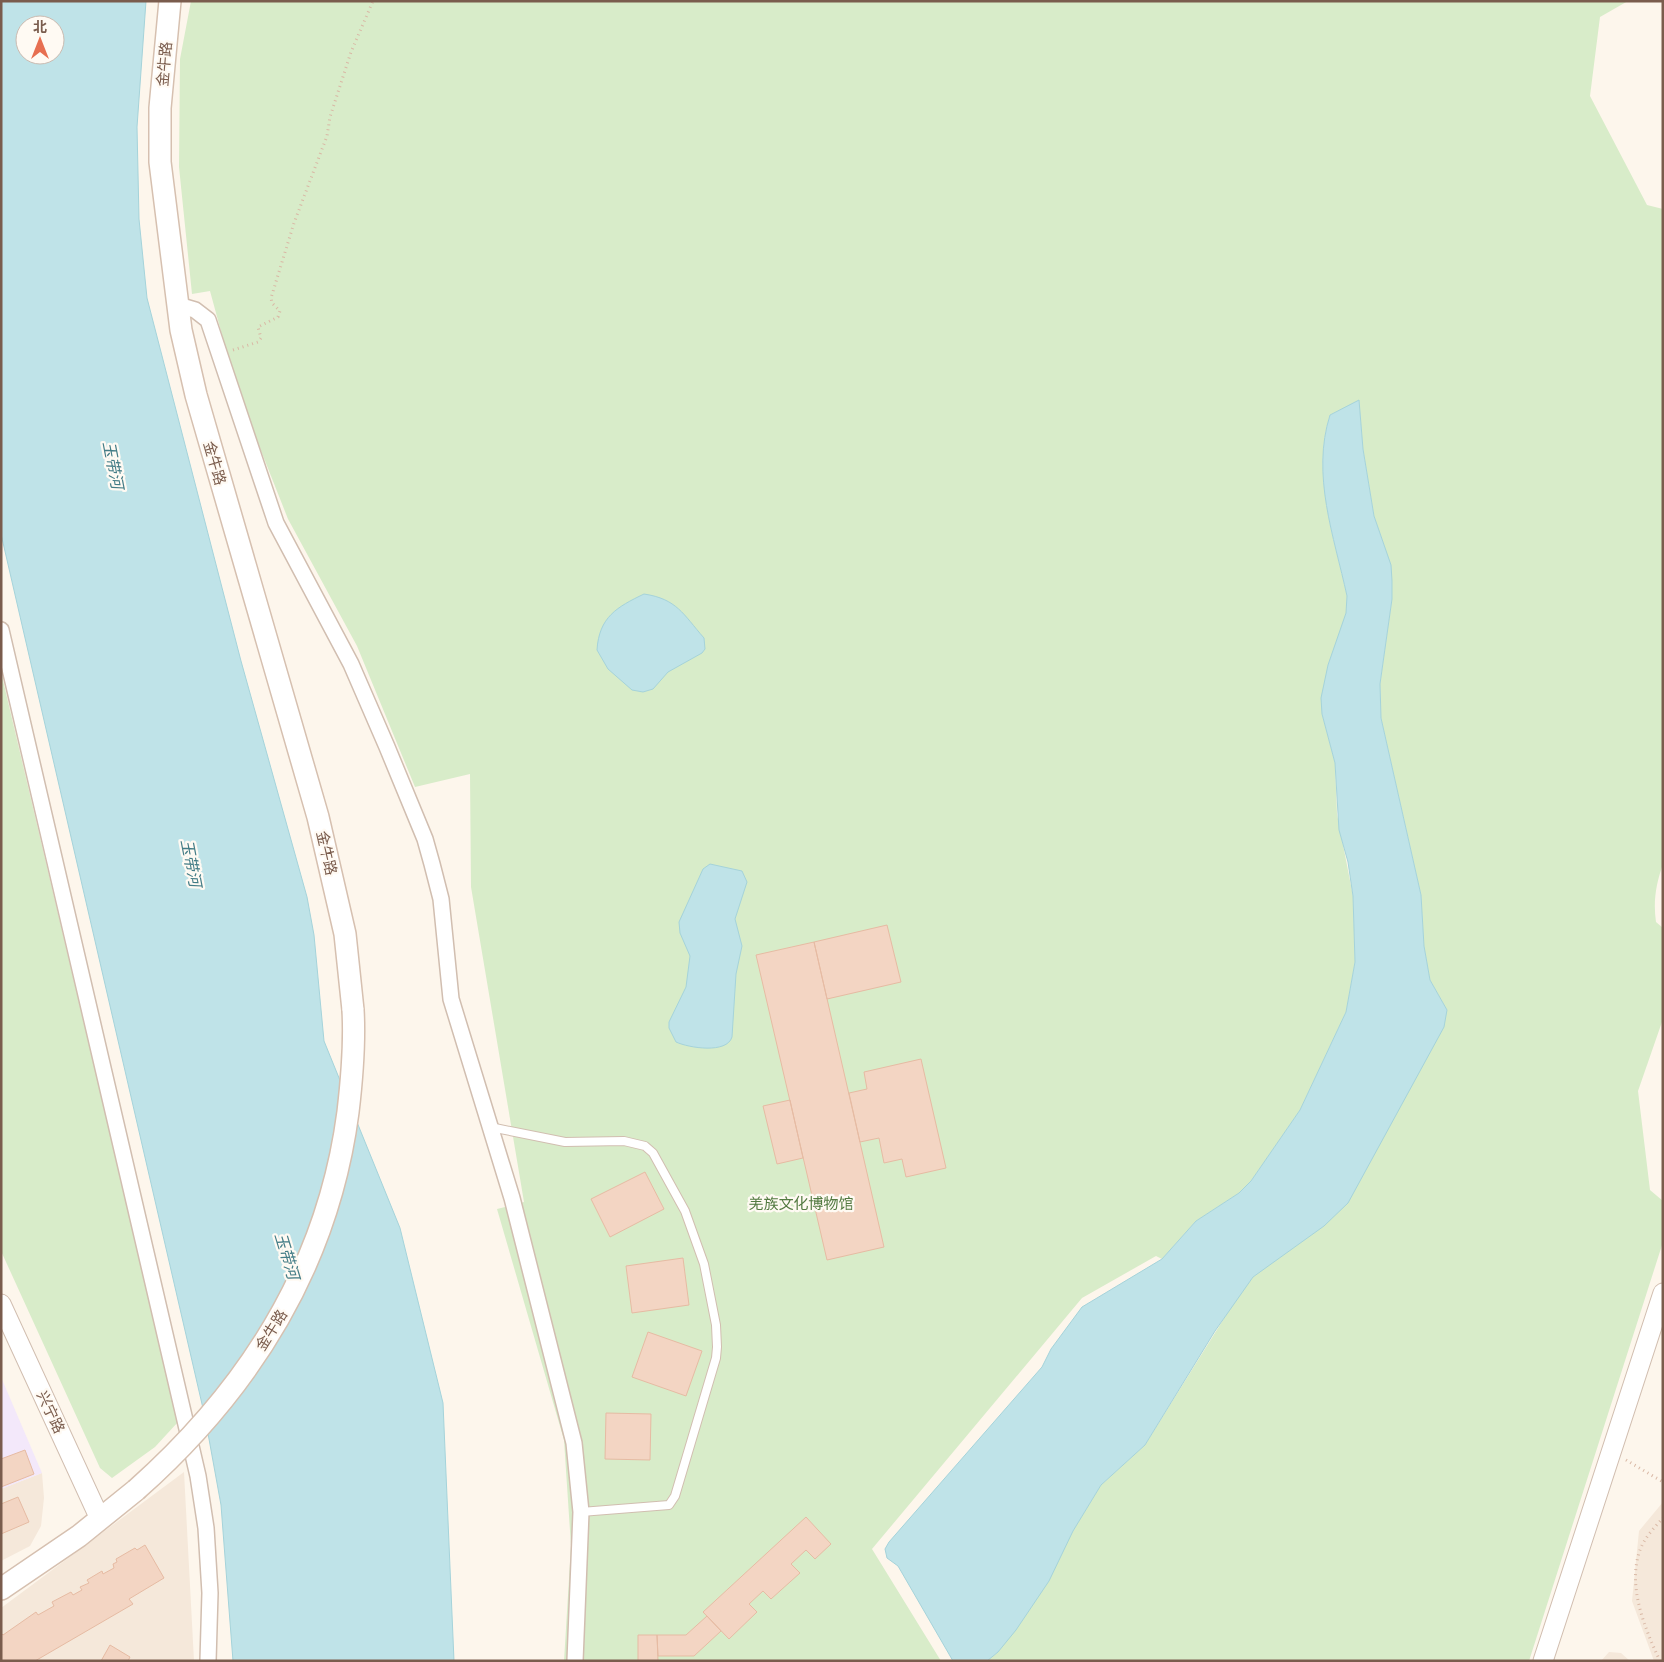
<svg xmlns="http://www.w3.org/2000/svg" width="1664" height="1662" viewBox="0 0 1664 1662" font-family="'Space Grotesk','Noto Sans SC',sans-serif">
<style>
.residential{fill:#f5e8da}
.education{fill:#f3e8fa}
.green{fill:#d8ecc9}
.water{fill:#bfe3e8;stroke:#a5d3da;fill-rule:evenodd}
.building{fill:#f3d5c3;stroke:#e6bba3}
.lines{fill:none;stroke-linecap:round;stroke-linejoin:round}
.service-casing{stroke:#d1beb0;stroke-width:10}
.minor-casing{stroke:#d1beb0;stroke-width:18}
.tertiary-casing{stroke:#d1beb0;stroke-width:21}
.secondary-casing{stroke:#d6c0b0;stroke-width:24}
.path{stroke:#d9b8a5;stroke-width:3;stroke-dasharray:1 4;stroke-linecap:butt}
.service{stroke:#fff;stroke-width:8}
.minor{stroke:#fff;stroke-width:15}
.tertiary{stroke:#fff;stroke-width:19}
.secondary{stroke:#fff;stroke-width:21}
.secondary-bridge-casing{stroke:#d6c0b0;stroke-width:24;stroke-linecap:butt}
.secondary-bridge{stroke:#fff;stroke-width:21}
.labels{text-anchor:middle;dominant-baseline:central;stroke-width:4.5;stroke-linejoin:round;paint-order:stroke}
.street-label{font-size:15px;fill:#7a5c4d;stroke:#fffaf3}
.park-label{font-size:15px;fill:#537a41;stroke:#fffaf3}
.water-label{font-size:16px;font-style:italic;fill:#437c86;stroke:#fffaf3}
</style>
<rect width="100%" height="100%" fill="#fdf6ec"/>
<path class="residential" d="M 184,1472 L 194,1661 L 1,1661 L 1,1608 Z
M 42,1473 L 44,1498 L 41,1526 L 30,1546 L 1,1561 L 1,1489 Z
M 1663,1502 L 1663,1661 L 1654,1661 L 1632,1601 L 1639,1531 Z
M 1609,1652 L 1621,1653 L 1630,1661 L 1601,1661 Z"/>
<path class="education" d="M 1,1377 L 42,1473 L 1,1489 Z"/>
<path class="green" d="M 191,1 L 1628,1 L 1600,17 L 1590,96 L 1647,205 L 1663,209 L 1663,864 C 1656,884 1653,901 1656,922 L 1663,928 L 1663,1019 L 1638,1091 L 1650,1190 L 1663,1201 L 1663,1242 L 1529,1661 L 987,1661 L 998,1652 L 1101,1485 L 1145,1445 L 1233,1304 L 1253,1277 L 1267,1265 L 1447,1010 L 1430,980 L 1424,946 L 1421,895 L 1381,718 L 1380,684 L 1392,599 L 1392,581 L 1385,548 L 1374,516 L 1363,449 L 1359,401 L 1330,415 C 1311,474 1334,537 1347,596 L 1346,613 L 1341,632 L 1328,665 L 1322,714 L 1335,763 L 1337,814 L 1353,896 L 1355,962 L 1346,1012 L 1300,1110 L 1251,1181 L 1239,1193 L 1196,1221 L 1162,1259 L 1156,1256 L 1082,1298 L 872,1549 L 941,1661 L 564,1661 L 571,1546 L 564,1440 L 497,1209 L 524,1202 L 471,887 L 470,774 L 415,787 L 357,646 L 288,519 L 237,390 L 210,291 L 192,294 L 179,167 L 180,59 Z
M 1,672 L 178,1422 L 155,1447 L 112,1478 L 100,1468 L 1,1251 Z"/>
<path class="water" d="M 1,1 L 146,1 L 137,127 L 139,219 L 147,298 L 241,661 L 307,897 L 314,935 L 324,1041 L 400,1228 L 443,1403 L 454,1661 L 233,1661 L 221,1505 L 205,1417 L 1,534 ZM 25,25 L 55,25 L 55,55 L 25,55 Z
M 1359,400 L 1363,449 L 1374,516 L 1391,565 L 1392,581 L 1392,599 L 1380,684 L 1381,718 L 1421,895 L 1424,946 L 1430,980 L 1447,1010 L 1444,1027 L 1348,1203 L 1324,1226 L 1253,1277 L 1215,1331 L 1145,1445 L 1101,1485 L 1073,1531 L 1049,1581 L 1016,1630 L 998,1652 L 987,1661 L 953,1661 L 898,1566 L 887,1558 L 885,1549 L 889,1542 L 1042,1367 L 1051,1349 L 1082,1307 L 1162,1259 L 1196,1221 L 1239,1193 L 1251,1181 L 1300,1110 L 1346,1012 L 1355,962 L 1353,896 L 1348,862 L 1339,830 L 1335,763 L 1322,714 L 1321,698 L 1328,665 L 1346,613 L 1347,596 C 1334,536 1311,475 1330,415 Z
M 644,594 C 677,599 683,614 704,638 L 705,649 L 702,653 L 668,672 L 653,689 L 643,692 L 632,690 L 608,669 L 597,650 C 599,617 617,607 644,594 Z
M 710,864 L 742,871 L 747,882 L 735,919 L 742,946 L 736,974 L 732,1037 C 727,1054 689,1048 676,1042 L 669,1028 L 669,1022 L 686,987 L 690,956 L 680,933 L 679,922 L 703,869 Z"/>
<path class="building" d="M 887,925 L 901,982 L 827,999 L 814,942 Z
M 814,942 L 884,1247 L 827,1260 L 756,955 Z
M 921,1059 L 946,1168 L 906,1177 L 902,1159 L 884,1163 L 879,1138 L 860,1142 L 849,1093 L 867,1089 L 864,1072 Z
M 790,1100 L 803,1158 L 777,1164 L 763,1106 Z
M 645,1172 L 664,1209 L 610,1237 L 591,1199 Z
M 683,1258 L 689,1305 L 632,1313 L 626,1266 Z
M 648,1332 L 702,1351 L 686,1396 L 632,1377 Z
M 606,1413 L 651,1414 L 650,1460 L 605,1459 Z
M 25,1450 L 34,1474 L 1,1487 L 1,1459 Z
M 18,1497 L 29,1522 L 1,1534 L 1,1504 Z
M 806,1517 L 831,1544 L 815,1559 L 806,1550 L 791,1564 L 800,1573 L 771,1599 L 763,1591 L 749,1604 L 757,1612 L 729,1639 L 703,1612 Z
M 145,1545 L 164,1578 L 129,1599 L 133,1604 L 35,1661 L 1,1661 L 1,1633 L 3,1635 L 36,1612 L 38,1615 L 54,1606 L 52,1602 L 71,1592 L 73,1595 L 82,1590 L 80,1587 L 89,1583 L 87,1580 L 102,1571 L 103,1574 L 114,1568 L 113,1564 L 117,1562 L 116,1559 L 135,1548 L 137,1550 Z
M 707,1616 L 721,1631 L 694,1656 L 658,1656 L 657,1635 L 686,1635 Z
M 638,1635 L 657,1635 L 658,1661 L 638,1661 Z
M 110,1645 L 130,1657 L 128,1661 L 101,1661 Z"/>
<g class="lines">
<defs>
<path id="service" d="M 490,1127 L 565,1142 L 624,1141 L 645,1146 L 653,1153 L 685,1211 L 704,1264 L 716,1325 L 717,1347 L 716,1358 L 675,1496 L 669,1505 L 581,1512"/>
<path id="minor" d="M 178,305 L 195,310 L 208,320 L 276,523 L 351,664 L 387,747 L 425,839 L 432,864 L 441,899 L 451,999 L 512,1198 L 574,1443 L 581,1512 L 575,1661
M 1,630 L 198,1476 L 206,1528 L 210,1593 L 208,1661"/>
<path id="tertiary" d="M 1,1304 L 100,1519
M 1543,1661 L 1663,1293"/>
<path id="secondary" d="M 170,1 L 160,108 L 160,162 L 181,330 L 196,395 L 318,817 L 345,934 L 353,1010
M 1,1589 L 79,1536 L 136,1490"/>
</defs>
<use href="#service" class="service-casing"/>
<use href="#minor" class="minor-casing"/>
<use href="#tertiary" class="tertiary-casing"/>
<use href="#secondary" class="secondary-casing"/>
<path class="path" d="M 233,350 L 258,342 L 261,338 L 258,327 L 278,317 L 280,311 L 272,303 L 271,298 L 294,223 L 327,136 L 330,117 L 351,52 L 373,1
M 1626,1460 L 1663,1482
M 1660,1661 C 1645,1629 1628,1588 1639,1553 C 1643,1539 1654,1528 1663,1518"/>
<use href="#service" class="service"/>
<use href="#minor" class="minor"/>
<use href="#tertiary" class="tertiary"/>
<use href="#secondary" class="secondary"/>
<defs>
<path id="secondary-bridge" d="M 136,1490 C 250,1389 328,1265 348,1112 C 352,1078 355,1044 353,1010"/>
</defs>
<use href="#secondary-bridge" class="secondary-bridge-casing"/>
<use href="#secondary-bridge" class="secondary-bridge"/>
</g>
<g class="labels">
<g class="street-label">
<text transform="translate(164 64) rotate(-85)">金牛路</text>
<text transform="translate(215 463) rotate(74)">金牛路</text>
<text transform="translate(327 853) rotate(77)">金牛路</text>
<text transform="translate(271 1330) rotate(-58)">金牛路</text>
<text transform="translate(51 1412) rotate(65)">兴宁路</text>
</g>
<g class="park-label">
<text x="801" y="1203">羌族文化博物馆</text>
</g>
<g class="water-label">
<text transform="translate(113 465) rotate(79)">玉带河</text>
<text transform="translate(191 863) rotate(79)">玉带河</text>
<text transform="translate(287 1256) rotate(73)">玉带河</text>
</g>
</g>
<rect width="1664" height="1662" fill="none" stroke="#7a5c4d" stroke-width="5"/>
<g transform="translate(40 40)"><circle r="24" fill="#fffaf3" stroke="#cabbb1"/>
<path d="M0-4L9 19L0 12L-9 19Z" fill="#e76f51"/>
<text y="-8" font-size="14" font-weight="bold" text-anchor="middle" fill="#7a5c4d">北</text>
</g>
</svg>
